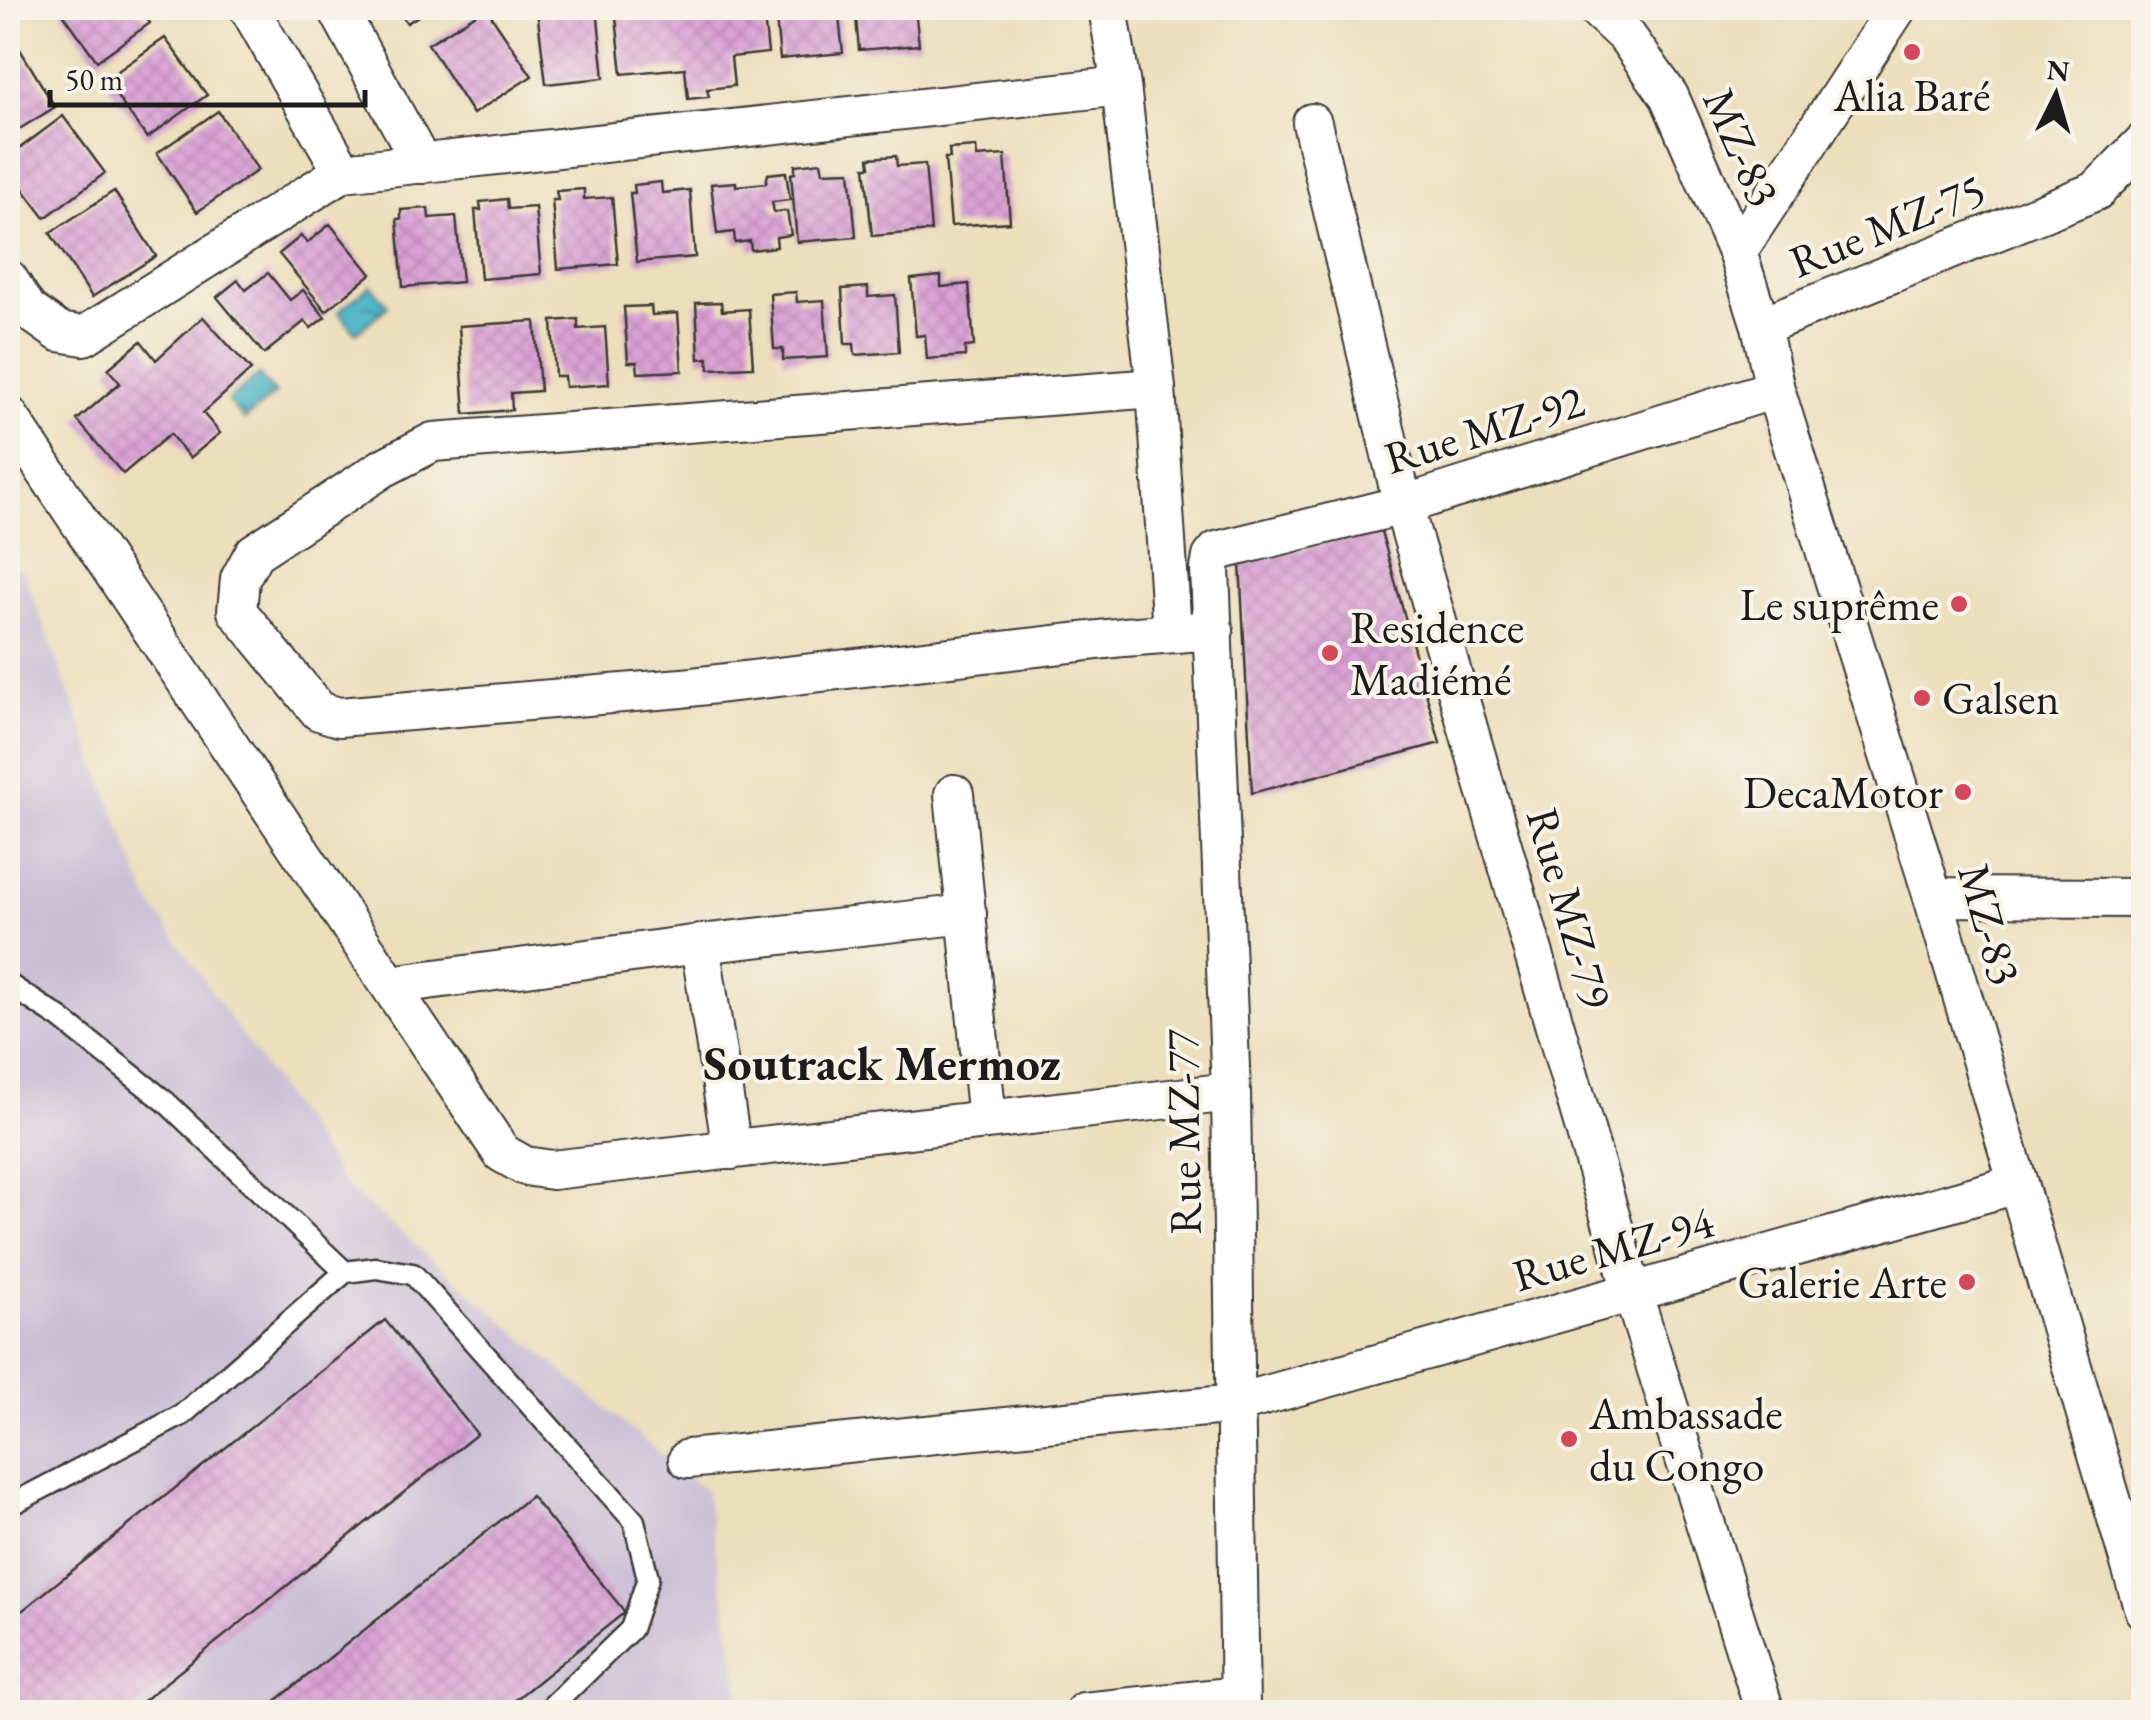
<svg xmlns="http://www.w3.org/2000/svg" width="2151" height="1720" viewBox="0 0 2151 1720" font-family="'EB Garamond',serif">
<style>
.industrial{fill:#c9bfd7}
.water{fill:url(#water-ripples);stroke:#326871;stroke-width:2.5}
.building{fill:url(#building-cross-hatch)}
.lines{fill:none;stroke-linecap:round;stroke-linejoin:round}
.lane-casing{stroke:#3b3934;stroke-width:25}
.street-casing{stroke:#3b3934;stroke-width:42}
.lane{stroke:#fff;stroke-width:20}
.street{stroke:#fff;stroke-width:38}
.poi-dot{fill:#d1495b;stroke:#f7f3e8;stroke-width:4}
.labels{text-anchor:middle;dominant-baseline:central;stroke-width:8;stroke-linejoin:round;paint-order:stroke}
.poi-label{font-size:45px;fill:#1c1c1c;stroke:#f7f3e8;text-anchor:end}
.street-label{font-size:45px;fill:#1c1c1c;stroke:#f7f3e8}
.neighbourhood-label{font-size:48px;font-weight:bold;fill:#1c1c1c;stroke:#f7f3e8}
</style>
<defs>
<pattern id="water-ripples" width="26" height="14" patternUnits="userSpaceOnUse" patternTransform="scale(2.5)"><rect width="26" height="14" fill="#49b4c6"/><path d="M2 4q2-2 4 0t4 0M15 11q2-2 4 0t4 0" fill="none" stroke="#3c92a0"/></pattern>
<pattern id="building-cross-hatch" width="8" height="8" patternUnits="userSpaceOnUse" patternTransform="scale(2.5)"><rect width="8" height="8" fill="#daa1d5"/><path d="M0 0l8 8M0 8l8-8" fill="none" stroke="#ba8ab6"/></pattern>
</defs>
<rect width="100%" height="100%" fill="#f7f3e8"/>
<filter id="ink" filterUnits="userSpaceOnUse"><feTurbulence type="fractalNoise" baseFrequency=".01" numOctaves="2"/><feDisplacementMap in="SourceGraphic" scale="20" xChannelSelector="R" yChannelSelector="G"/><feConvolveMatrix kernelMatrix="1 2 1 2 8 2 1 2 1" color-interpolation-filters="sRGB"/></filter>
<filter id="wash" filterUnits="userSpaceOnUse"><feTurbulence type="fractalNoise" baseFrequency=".0048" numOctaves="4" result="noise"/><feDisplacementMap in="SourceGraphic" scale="40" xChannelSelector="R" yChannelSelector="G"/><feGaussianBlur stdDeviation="2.25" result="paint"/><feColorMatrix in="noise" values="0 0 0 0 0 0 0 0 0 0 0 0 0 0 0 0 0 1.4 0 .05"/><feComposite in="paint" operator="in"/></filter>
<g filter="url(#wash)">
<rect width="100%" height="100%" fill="#eddebc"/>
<path class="industrial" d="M 22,568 L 147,897 L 345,1186 L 706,1493 L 744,1712 L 8,1712 L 8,570 Z"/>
<path class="water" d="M 371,285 L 388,306 L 356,333 L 338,312 Z
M 259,375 L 275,394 L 244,420 L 228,401 Z"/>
<g id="blocks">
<path class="building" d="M 59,8 L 139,8 L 150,23 L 97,61 Z
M 396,8 L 431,8 L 407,23 Z
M 486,8 L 532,76 L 473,114 L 428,44 Z
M 563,8 L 597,8 L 604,78 L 546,84 L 537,10 Z
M 615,8 L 763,8 L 768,53 L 731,57 L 734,86 L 707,89 L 709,97 L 688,99 L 685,68 L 622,74 Z
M 775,8 L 838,8 L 843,53 L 780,59 Z
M 855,8 L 915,8 L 919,45 L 859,50 Z
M 165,38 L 207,95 L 147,138 L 105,80 Z
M 18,46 L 55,107 L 8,136 L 8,52 Z
M 218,111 L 258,170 L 197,212 L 157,153 Z
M 63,116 L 105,173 L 45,218 L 8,169 L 8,157 Z
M 976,147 L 977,157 L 1005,155 L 1010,222 L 951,226 L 945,158 L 950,158 L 949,149 Z
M 896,156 L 897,166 L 925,164 L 931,231 L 872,236 L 865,167 L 870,167 L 869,158 Z
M 821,162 L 823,172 L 850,171 L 856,237 L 797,242 L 791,174 L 795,173 L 795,165 Z
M 786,172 L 790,200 L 772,202 L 774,212 L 787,211 L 791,235 L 776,237 L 777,247 L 751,250 L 750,241 L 735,243 L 734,232 L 717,234 L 711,184 L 736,182 L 736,186 L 766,183 L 768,174 Z
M 661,182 L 662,193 L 690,190 L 695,257 L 637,262 L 630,193 L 635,193 L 634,185 Z
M 584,189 L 584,199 L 612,197 L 618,264 L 558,269 L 552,200 L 558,200 L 556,191 Z
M 114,191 L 156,256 L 92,297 L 50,233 Z
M 507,199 L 508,209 L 535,207 L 541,274 L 481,279 L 475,210 L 481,210 L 480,202 Z
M 428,208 L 429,218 L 456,216 L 462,282 L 403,287 L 397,219 L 401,219 L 401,210 Z
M 330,224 L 371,274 L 326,311 L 279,254 L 301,236 L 307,243 Z
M 268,273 L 290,300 L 303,290 L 325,317 L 311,328 L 305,321 L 264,354 L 217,297 L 238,280 L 246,290 Z
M 941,276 L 941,287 L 969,284 L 974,346 L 965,347 L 965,356 L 927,359 L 925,335 L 916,336 L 911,279 Z
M 868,287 L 868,297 L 895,295 L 899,352 L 855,355 L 854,344 L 845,344 L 842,289 Z
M 796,292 L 797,302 L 824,300 L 828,357 L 783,360 L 783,349 L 774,349 L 770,294 Z
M 721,302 L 722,311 L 749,309 L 753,367 L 709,369 L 708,358 L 699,359 L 696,303 Z
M 651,306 L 652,315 L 678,313 L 682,371 L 638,373 L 637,362 L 628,362 L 624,307 Z
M 203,317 L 251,370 L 203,413 L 220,433 L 190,458 L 170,434 L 123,474 L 77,420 L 120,383 L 108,369 L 141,341 L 156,360 Z
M 578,319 L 578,329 L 605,327 L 609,384 L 565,387 L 564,376 L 555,376 L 552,321 Z
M 535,321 L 540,391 L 511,393 L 512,410 L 465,414 L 459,326 Z
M 1381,531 L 1440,743 L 1252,793 L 1240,563 Z
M 385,1320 L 477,1434 L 129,1712 L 8,1712 L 8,1622 Z
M 531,1496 L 625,1612 L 500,1712 L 262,1712 Z"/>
</g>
</g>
<g filter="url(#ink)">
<use href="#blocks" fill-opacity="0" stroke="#3b3934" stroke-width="2.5"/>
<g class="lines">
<defs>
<path id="lane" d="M 8,984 L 60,1018 L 166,1102 L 345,1272
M 8,1503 L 14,1503 L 182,1415 L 345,1272 L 376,1268 L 413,1274 L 634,1521 L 648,1578 L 631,1629 L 546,1712"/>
<path id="street" d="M 249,8 L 343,172
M 337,8 L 422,164
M 1108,8 L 1121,86 L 1156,388 L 1172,632
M 1596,8 L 1627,37 L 1669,96 L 1737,252 L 1761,326 L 1775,389 L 1933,897 L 2144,1610
M 1312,123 L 1403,505 L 1632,1291 L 1765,1712
M 1737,252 L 1897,8
M 8,279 L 28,310 L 59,332 L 84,336 L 343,172 L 1121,86
M 1761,326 L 2096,191 L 2144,142
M 1156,388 L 433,442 L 383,468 L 254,553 L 240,579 L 237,611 L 319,711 L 339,717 L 682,688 L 1124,637 L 1214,630
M 8,415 L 502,1153 L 525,1166 L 552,1170 L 1231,1092
M 954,794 L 987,1120
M 1933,897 L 2144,898
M 700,944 L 732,1150
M 390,985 L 700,944 L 967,914
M 688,1459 L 1235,1404 L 2017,1184
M 1084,1712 L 1239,1696
M 1240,1712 L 1231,1092 L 1210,569 L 1212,557 L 1217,551 L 1403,505 L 1775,389"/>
</defs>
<use href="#lane" class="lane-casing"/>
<use href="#street" class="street-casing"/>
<use href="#lane" class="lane"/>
<use href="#street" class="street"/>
</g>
</g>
<g class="poi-dot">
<circle cx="1912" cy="52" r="10"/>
<circle cx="1959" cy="604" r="10"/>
<circle cx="1330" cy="653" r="10"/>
<circle cx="1922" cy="698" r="10"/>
<circle cx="1963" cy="792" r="10"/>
<circle cx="1967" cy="1282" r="10"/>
<circle cx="1569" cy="1439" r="10"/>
</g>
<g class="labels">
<g class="poi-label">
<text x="1912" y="95" text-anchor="middle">Alia Baré</text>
<text x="1939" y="604">Le suprême</text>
<text x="1350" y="627" text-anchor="start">Residence<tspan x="1350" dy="52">Madiémé</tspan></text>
<text x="1942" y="698" text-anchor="start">Galsen</text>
<text x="1943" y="792">DecaMotor</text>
<text x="1947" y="1282">Galerie Arte</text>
<text x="1589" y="1413" text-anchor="start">Ambassade<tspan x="1589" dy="52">du Congo</tspan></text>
</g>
<g class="street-label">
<text transform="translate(1742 147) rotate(66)">MZ-83</text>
<text transform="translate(1887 225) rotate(-22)">Rue MZ-75</text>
<text transform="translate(1484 429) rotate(-17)">Rue MZ-92</text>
<text transform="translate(1570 908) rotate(74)">Rue MZ-79</text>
<text transform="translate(1990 924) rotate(74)">MZ-83</text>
<text transform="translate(1183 1132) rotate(-91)">Rue MZ-77</text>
<text transform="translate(1613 1248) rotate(-16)">Rue MZ-94</text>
</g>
<g class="neighbourhood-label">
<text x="882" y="1063">Soutrack Mermoz</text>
</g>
</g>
<rect width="2151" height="1720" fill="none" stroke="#f7f3e8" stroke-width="40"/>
<g transform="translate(2056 95) rotate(5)" stroke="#f7f3e8" stroke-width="8" paint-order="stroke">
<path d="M0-8L18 38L0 25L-18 38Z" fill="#1c1c1c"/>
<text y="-15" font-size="28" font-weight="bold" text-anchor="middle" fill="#1c1c1c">N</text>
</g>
<path d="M50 90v15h315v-15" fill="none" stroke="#1c1c1c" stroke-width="5"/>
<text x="65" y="90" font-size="30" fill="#1c1c1c" stroke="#f7f3e8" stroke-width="8" paint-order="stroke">50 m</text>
</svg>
